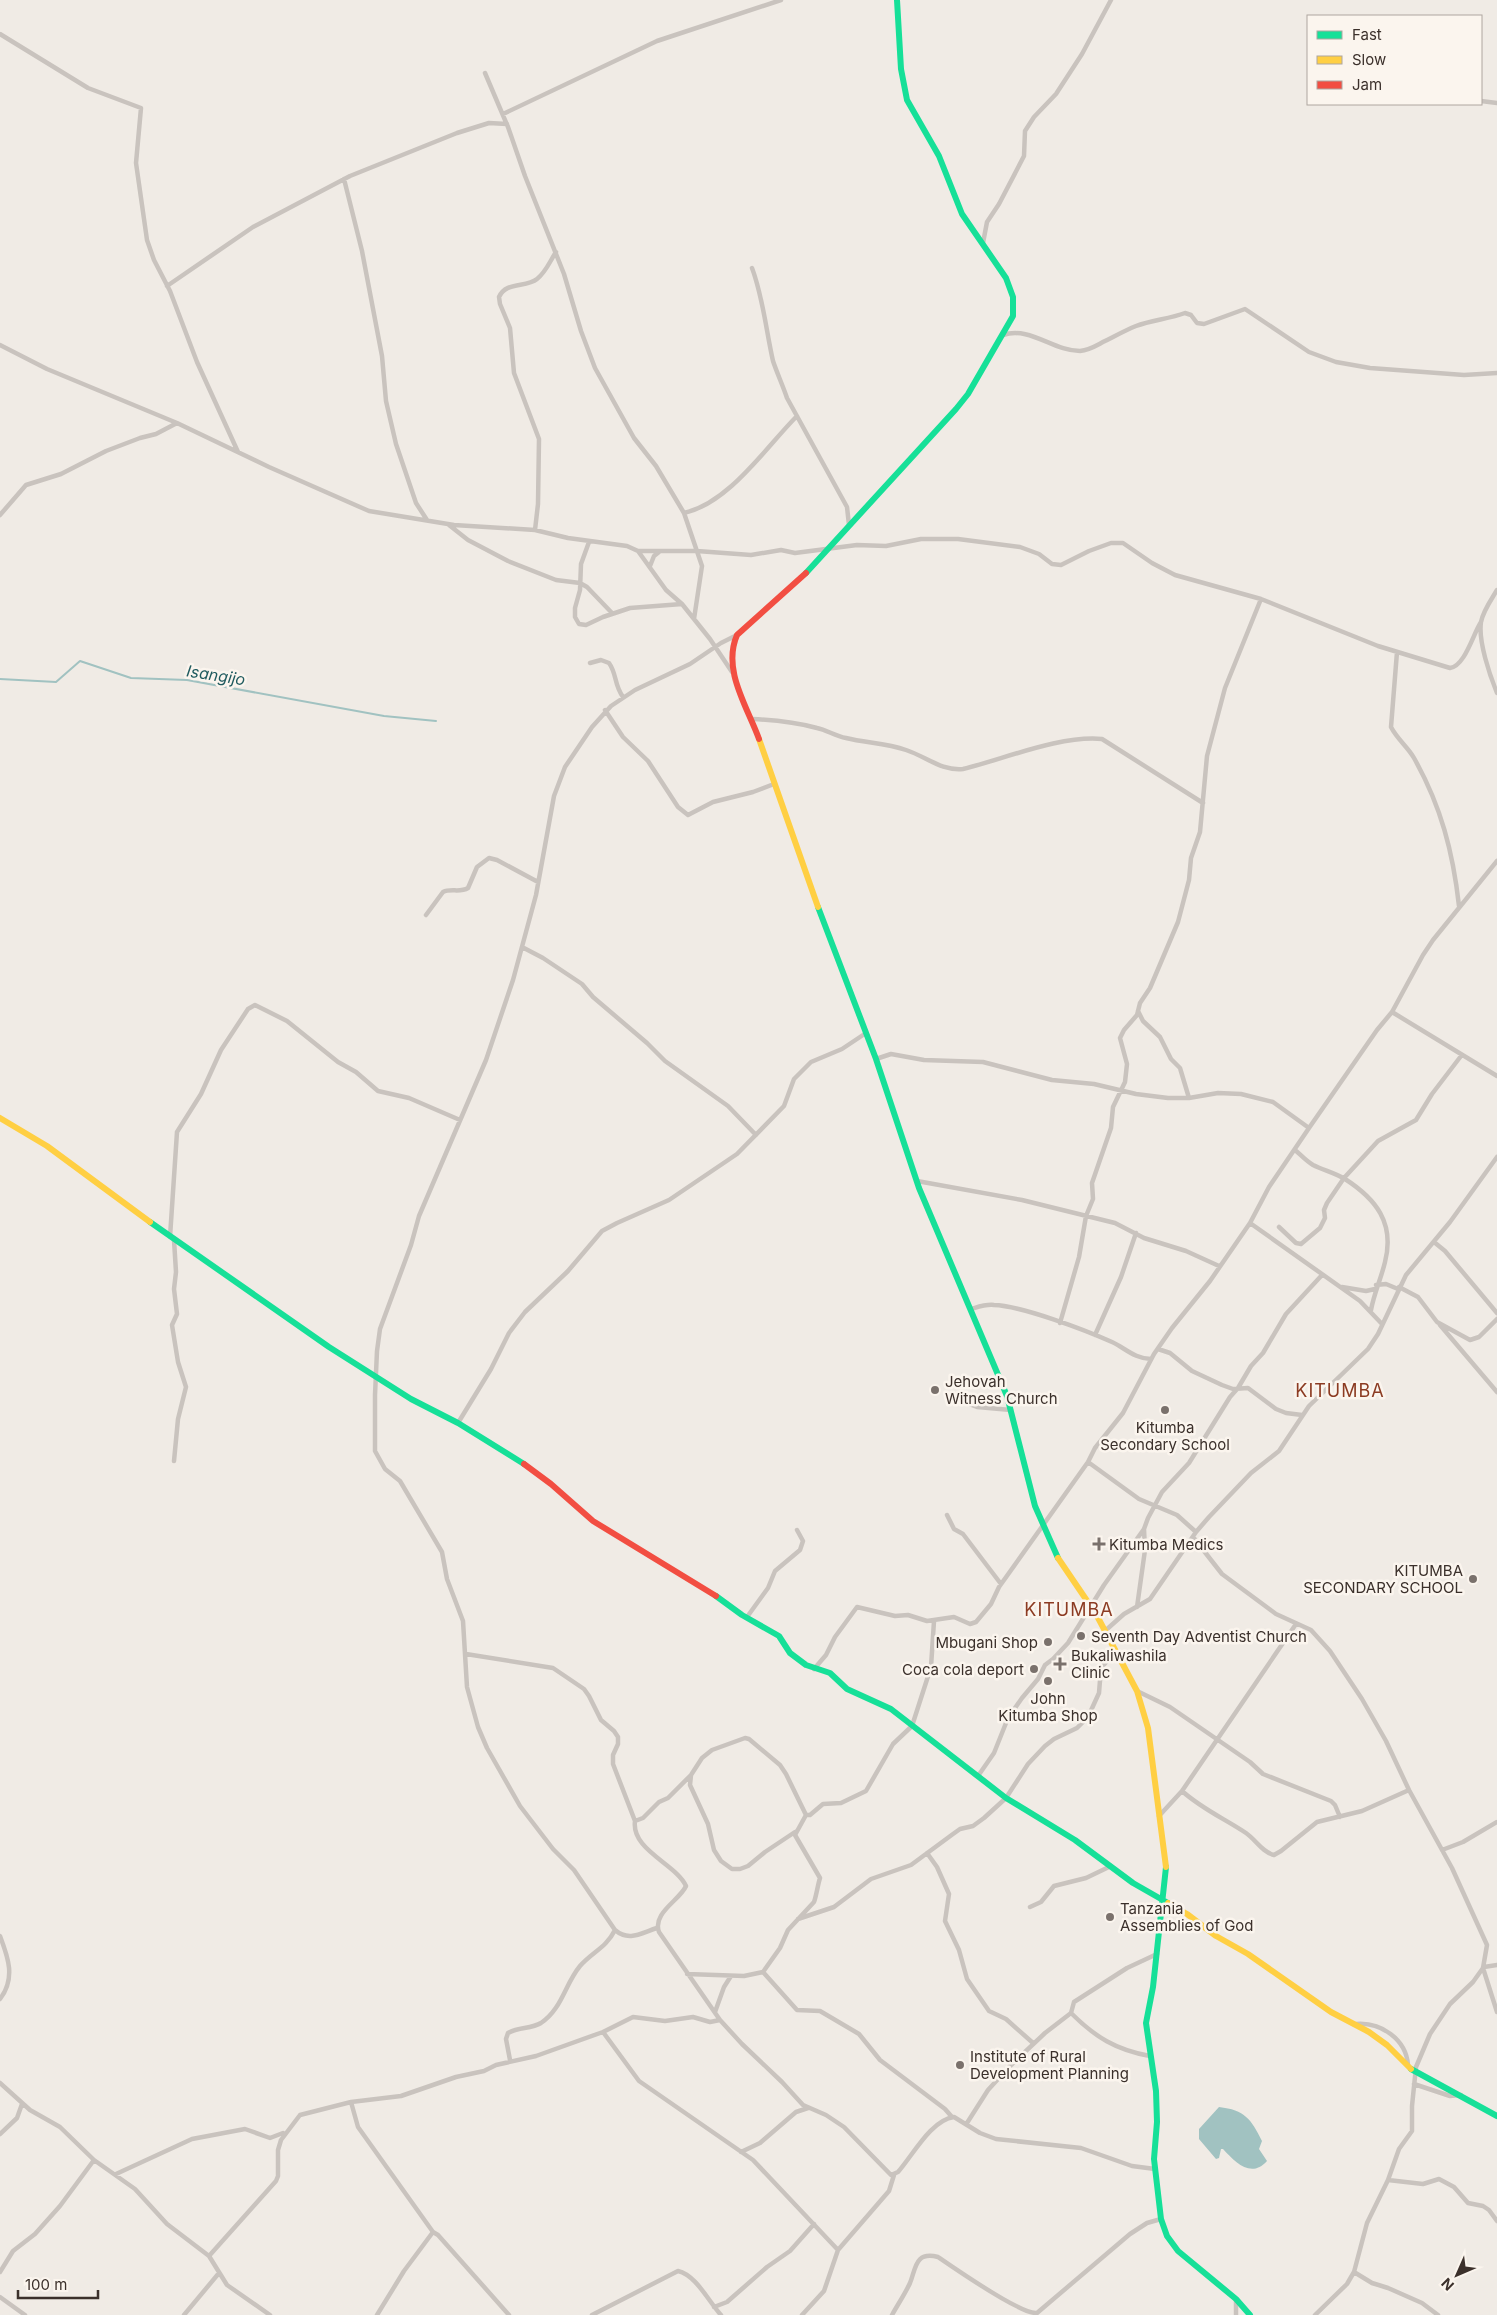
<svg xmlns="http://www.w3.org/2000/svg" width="1497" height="2315" viewBox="0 0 1497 2315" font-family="Inter,sans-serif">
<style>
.water{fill:#a1c2c1}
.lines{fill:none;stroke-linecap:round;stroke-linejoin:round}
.stream{stroke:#a1c2c1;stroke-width:2}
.street{stroke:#c9c3be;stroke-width:4.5}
.fast{stroke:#16e098;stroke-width:6}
.slow{stroke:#ffcf43;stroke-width:6}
.jam{stroke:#f24e42;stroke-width:6}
.poi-dot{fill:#7a716c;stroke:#fbf5ee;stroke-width:2}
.labels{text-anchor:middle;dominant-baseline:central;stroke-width:5;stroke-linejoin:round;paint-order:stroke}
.poi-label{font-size:15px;fill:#3b302b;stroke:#fbf5ee;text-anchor:start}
.water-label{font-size:16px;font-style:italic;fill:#1f5a5e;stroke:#fbf5ee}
.quarter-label{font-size:18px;letter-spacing:1px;fill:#8c3b22;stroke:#fbf5ee}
</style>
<rect width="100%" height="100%" fill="#f0ebe5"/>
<path class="water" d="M 1219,2107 C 1245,2110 1251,2119 1262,2141 L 1259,2149 L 1267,2161 C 1251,2179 1235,2162 1223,2149 L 1221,2149 L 1219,2158 L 1216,2159 L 1199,2139 L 1199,2129 Z"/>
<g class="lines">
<path class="stream" d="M 0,679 L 56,682 L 80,661 L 131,678 L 187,680 L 384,716 L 436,721"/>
<path class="street" d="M 0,34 L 88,88 L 141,108 L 136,163 L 147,240 L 154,260 L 170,291 L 197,362 L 238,452
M 485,73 L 508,127 L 525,176 L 564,274 L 581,331 L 595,368 L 634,438 L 656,466 L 684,513 L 702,566 L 694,619
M 1481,101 L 1497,103
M 503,114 L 657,41 L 781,0
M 344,179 L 362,251 L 382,356 L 386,401 L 396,444 L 416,503 L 427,520
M 983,243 L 987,222 L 999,204 L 1024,156 L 1025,131 L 1034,117 L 1056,94 L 1082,54 L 1111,0
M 752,268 C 763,297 766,330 773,361 C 777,373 783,386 787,398 L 847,507 L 849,525
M 167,286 L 253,227 L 350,176 L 457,133 L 489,123 L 507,124
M 1003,335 C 1030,326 1053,351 1080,351 C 1090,350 1097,345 1105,341 C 1115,336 1126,330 1136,326 C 1152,320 1169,319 1185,313 L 1191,315 L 1197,323 L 1204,324 L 1245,309 L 1309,352 L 1336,362 L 1370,368 L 1464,375 L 1497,373
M 0,345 L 47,369 L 177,423 L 269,467 L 369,511 L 454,525 L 535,530 L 568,538 L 627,546 L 638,551 L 666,590 L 682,604 L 710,639 L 732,672
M 684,513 C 729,503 766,447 797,416
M 0,515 L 26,485 L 61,474 L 106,451 L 140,438 L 156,434 L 177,423
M 449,525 L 468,540 L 508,561 L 556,580 L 580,583 L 587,587 L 612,613
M 535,530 L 538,504 L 539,439 L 514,373 L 510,328 L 500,304 L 499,297 C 506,281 526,288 537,279 C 546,272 550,261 556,252
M 589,542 L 581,564 L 580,590 L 575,608 L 575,617 L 579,624 L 586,625 L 603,617 L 630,608 L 682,604
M 638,551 L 697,551 L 751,555 L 781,550 L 795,553 L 857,545 L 886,546 L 921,539 L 958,539 L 1020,547 L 1039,554 L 1052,564 L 1061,565 L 1089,551 L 1111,543 L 1123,543 L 1152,563 L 1175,575 L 1261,599 L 1378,646 L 1450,668 C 1465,666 1473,634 1481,622
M 650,566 L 654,556 L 659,552
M 1497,590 C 1491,600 1483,611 1481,622 C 1478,641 1490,676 1497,693
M 1397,652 L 1391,727 C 1397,739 1408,747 1414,758 C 1441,806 1453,852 1459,906
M 590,663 L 601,660 L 609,663 C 617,674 614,685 623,697
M 605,710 L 623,737 L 648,761 L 678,807 L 688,815 L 713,802 L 753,792 L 774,784
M 752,719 C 774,720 795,722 817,728 C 827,730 835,736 846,738 C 866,743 886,743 906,750 C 927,757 941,771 963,769 C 1004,759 1061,735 1102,739 L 1203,803
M 426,915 L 443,892 C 451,888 460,893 468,888 L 477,867 L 489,858 L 497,860 L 538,882
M 522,947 L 543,958 L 582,984 L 593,997 L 647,1043 L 665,1061 L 728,1106 L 756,1135
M 1138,1011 L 1143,1021 L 1160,1037 L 1171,1059 L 1180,1068 L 1189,1098
M 1392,1012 L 1497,1076
M 876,1059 L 891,1054 L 924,1060 L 983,1062 L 1052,1080 L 1094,1084 L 1136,1094 L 1168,1098 L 1189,1098 L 1218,1093 L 1241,1094 L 1273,1102 L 1309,1128
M 1295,1150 C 1301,1155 1306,1161 1313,1165 C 1323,1170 1335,1173 1345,1179 C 1376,1199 1395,1223 1385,1262 C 1381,1279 1374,1293 1371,1310
M 917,1181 L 1022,1200 L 1115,1223 L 1144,1238 L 1186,1251 L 1219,1266
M 1250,1223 L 1360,1301 L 1382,1324
M 1279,1227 L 1296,1243 L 1301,1244 L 1320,1228 L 1325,1218 L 1324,1210 L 1327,1203 L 1344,1178 L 1378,1141 L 1416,1120 L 1432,1094 L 1461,1056
M 170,1237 L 177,1132 L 201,1094 L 221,1050 L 248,1009 L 255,1005 L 287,1021 L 338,1062 L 356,1072 L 378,1091 L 409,1098 L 460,1120
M 1434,1242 L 1445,1251 L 1497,1313
M 1376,1285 L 1386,1284 L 1398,1289
M 1342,1287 L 1366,1291 L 1375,1289
M 1399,1287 L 1418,1297 L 1437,1322 L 1470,1340 L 1479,1337 L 1497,1319
M 971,1309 C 978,1307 986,1304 994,1305 C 1022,1306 1085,1330 1112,1342 C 1125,1348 1135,1359 1151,1359
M 1060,1323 L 1079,1257 L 1086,1216 L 1093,1199 L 1092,1183 L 1111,1128 L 1113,1107 L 1125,1082 L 1127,1064 L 1120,1038 L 1124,1030 L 1137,1015 L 1140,1003 L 1150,988 L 1178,922 L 1189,880 L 1191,858 L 1200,832 L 1207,756 L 1225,688 L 1261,599
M 1440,1325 L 1497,1392
M 1095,1335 L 1121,1277 L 1136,1233
M 1158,1349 L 1170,1353 L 1192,1371 L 1222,1385 L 1233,1389 L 1248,1388 L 1276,1409 L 1286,1413 L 1302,1415
M 948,1396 L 977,1407 L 1011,1410
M 458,1423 L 491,1369 L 509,1333 L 525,1312 L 568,1271 L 602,1231 L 617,1223 L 669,1200 L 737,1154 L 784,1106 L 794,1079 L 811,1062 L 842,1049 L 866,1033
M 174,1461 L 178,1419 L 186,1387 L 178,1362 L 172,1325 L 177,1314 L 174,1289 L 176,1272 L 174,1240
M 1088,1462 L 1139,1499 L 1177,1515 L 1196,1532
M 947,1515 L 954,1529 L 963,1534 L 1001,1584
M 1193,1537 L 1222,1574 L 1276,1614 L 1311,1630 L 1330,1651 L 1362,1699 L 1386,1741 L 1409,1790 L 1452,1868 L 1487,1945 L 1483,1968 L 1473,1982 L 1450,2004 L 1430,2034 L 1416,2067 L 1412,2106 L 1412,2131 L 1399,2149 L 1388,2180 L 1367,2223 L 1354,2272 L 1347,2284 L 1315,2315
M 1137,1607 L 1145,1550 L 1144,1529 L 1148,1518 L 1162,1492 L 1189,1463 L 1230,1397 L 1238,1388 L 1251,1366 L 1263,1353 L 1286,1314 L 1322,1275
M 747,1617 L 768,1588 L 775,1571 L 800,1550 L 803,1541 L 797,1530
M 934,1621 L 931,1667 L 912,1726 L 893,1744 L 866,1791 L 841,1803 L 823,1804 L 810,1815 L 806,1815 L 786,1774 L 780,1765 L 749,1739 L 745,1738 L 712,1750 L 702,1758 L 691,1775 L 668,1798 L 659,1802 L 643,1818 L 635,1821 C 631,1850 676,1864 686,1886 C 680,1900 652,1913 659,1932 L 720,2020 L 742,2044 L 782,2082 L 803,2105 L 826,2115 L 844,2127 L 891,2175 L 898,2172 C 913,2155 931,2120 954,2117 L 980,2133 L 996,2139 L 1081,2148 L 1132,2166 L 1155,2169
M 1106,1630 L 1124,1614 L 1150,1599 L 1196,1532 L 1209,1517 L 1251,1473 L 1279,1451 L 1309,1406 L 1368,1349 L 1378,1334 L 1406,1275 L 1450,1222 L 1497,1157
M 466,1654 L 553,1668 L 584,1689 L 589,1696 L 601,1720 L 614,1731 L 618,1737 L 618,1744 L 613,1755 L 613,1764 L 635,1821
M 814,1669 L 826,1655 L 835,1637 L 857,1607 L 895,1616 L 908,1615 L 927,1621 L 954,1617 L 970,1624 L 976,1622 L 991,1604 L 999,1587 L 1088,1462 L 1095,1448 L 1123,1413 L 1154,1354 L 1172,1328 L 1210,1281 L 1250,1223 L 1269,1187 L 1309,1128 L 1377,1030 L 1392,1012 L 1423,955 L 1433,940 L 1497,861
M 1137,1691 L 1170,1707 L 1250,1762 L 1263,1774 L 1331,1801 L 1335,1805 L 1340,1817
M 691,1775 L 690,1785 L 708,1824 L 714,1850 L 721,1861 L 732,1869 L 740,1869 L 748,1866 L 765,1852 L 795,1832
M 978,1776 L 994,1753 L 1008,1718 L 1022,1698 L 1038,1679 L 1045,1665 L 1053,1659 L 1068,1643 L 1104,1585 L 1144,1529
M 1182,1791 C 1202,1809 1225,1819 1246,1833 C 1256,1840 1262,1852 1274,1855 L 1281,1851 L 1317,1822 L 1362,1811 L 1409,1790
M 1159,1816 L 1182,1791 L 1296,1624
M 1442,1850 L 1463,1842 L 1497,1822
M 927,1853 L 937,1867 L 949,1894 L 945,1921 L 959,1950 L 967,1979 L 989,2011 L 1006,2019 L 1033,2043
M 1030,1907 L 1041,1902 L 1054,1886 L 1086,1878 L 1111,1866
M 798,1919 L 834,1907 L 871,1879 L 911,1865 L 953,1834 L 960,1829 L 973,1826 L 984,1818 L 1006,1798 L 1028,1764 L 1045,1746 L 1054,1739 L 1077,1728 L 1088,1717 L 1099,1693 L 1101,1668 L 1107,1661 L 1118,1653
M 657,1928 C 641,1933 629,1942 615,1930 L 574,1870 L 553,1849 L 520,1806 L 487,1748 L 478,1727 L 467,1687 L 463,1621 L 447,1579 L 442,1552 L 400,1481 L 385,1469 L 375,1451 L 375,1395 L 377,1351 L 380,1329 L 411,1245 L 419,1216 L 486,1060 L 513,980 L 536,895 L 554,796 L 565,767 L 592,727 L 611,706 L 635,690 L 690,664 L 721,643 L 737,635
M 0,1936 C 8,1957 16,1978 0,1999
M 1484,1967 L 1497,1965
M 1483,1968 L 1497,2012
M 763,1972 L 797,2010 L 820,2011 L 859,2034 L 880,2060 L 945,2109 L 952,2117
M 687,1974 L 744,1976 L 763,1972 L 780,1948 L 788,1930 L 814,1902 C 816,1897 818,1884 820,1878 L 795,1835 L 806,1815
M 715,2012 L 724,1987 L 731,1976
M 1071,2013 C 1095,2037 1116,2050 1150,2056
M 1356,2024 C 1381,2022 1406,2039 1408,2065
M 603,2032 L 639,2081 L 753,2160 L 838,2250
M 510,2060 L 506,2039 L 508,2033 C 518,2027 531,2029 541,2023 C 562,2009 565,1984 580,1966 C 592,1952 606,1948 615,1930
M 0,2083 L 30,2110 L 60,2127 L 94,2160 L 135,2189 L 167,2224 L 209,2256 L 227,2285 L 270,2315
M 1414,2084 L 1450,2096 L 1461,2095
M 351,2102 L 358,2127 L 433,2232 L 404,2271 L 377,2315
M 967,2123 L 988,2090 L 1010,2066 L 1045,2033 L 1071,2013 L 1074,2002 L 1127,1968 L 1157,1954
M 0,2134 L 17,2118 L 22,2104
M 741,2152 L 760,2143 L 796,2112 L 808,2108
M 116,2174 L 192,2139 L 245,2129 L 270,2138 L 283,2133
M 1388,2180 L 1423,2184 L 1439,2179 L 1454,2187 L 1468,2203 L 1483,2206 L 1489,2210 L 1497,2221
M 433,2232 L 438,2235 L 509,2315
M 209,2256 L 276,2181 L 278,2176 L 278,2150 L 281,2140 L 300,2115 L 351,2102 L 401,2096 L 456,2077 L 484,2071 L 496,2065 L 536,2056 L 603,2032 L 633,2017 L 665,2021 L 693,2017 L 710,2022 L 720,2020
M 0,2272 L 13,2251 L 35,2234 L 60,2206 L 94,2160
M 1354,2272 L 1372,2283 L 1388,2288 L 1422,2303 L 1438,2315
M 0,2297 L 25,2315
M 714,2307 L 727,2302 L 767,2267 L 790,2251 L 814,2224
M 184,2315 L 219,2273
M 592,2315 L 678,2271 C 696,2275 709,2302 721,2315
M 802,2315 L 824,2291 L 838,2250 L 889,2191 L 894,2175
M 892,2315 C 898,2304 905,2294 910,2283 C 916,2268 915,2251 938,2257 C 954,2268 1022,2315 1037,2313 L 1130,2234 L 1147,2223 L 1161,2219
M 1236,2315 L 1236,2299"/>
<path class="fast" d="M 806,573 L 956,409 L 968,394 L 1013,316 L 1013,297 L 1006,278 L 962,214 L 939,156 L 907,100 L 901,69 L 897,0
M 818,907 L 876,1059 L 919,1188 L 1007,1396 L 1035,1506 L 1058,1558
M 150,1222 L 329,1347 L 411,1399 L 458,1423 L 524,1464
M 716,1596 L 742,1615 L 779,1636 L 790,1653 L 806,1665 L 830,1673 L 847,1689 L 891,1709 L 1006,1798 L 1075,1840 L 1133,1883 L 1168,1903
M 1166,1867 L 1153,1987 L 1146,2023 L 1156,2091 L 1157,2122 L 1154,2159 L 1161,2219 L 1167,2236 L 1178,2251 L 1236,2299 L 1250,2315
M 1411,2069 L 1497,2116"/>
<path class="slow" d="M 759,739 L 818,907
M 0,1118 L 47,1146 L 150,1222
M 1058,1558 L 1096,1614 L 1137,1691 L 1148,1728 L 1166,1867
M 1168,1903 L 1187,1914 L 1216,1936 L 1248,1954 L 1331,2012 L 1369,2032 L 1387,2045 L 1411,2069"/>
<path class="jam" d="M 759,739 C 747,706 722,670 737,635 L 806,573
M 524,1464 L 551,1484 L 593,1521 L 716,1596"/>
</g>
<g class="poi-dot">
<circle cx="935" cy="1390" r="5"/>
<circle cx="1165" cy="1410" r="5"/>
<path d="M1096.5 1536.5h5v5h5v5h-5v5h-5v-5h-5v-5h5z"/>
<circle cx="1473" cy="1579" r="5"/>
<circle cx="1081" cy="1636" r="5"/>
<circle cx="1048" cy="1642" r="5"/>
<path d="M1057.5 1656.5h5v5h5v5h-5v5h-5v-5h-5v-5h5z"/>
<circle cx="1034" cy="1669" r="5"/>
<circle cx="1048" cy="1681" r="5"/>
<circle cx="1110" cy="1917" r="5"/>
<circle cx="960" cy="2065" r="5"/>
</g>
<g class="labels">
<g class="poi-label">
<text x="945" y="1381">Jehovah<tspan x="945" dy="17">Witness Church</tspan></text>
<text x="1165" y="1427" text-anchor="middle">Kitumba<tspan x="1165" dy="17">Secondary School</tspan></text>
<text x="1109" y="1544">Kitumba Medics</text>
<text x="1463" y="1570" text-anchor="end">KITUMBA<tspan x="1463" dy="17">SECONDARY SCHOOL</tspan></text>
<text x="1091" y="1636">Seventh Day Adventist Church</text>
<text x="1038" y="1642" text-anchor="end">Mbugani Shop</text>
<text x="1071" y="1655">Bukaliwashila<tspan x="1071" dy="17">Clinic</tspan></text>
<text x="1024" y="1669" text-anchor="end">Coca cola deport</text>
<text x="1048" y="1698" text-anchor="middle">John<tspan x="1048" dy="17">Kitumba Shop</tspan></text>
<text x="1120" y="1908">Tanzania<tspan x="1120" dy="17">Assemblies of God</tspan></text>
<text x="970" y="2056">Institute of Rural<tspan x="970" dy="17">Development Planning</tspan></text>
</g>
<g class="water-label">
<text transform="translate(216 675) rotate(9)">Isangijo</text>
</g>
<g class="quarter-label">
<text x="1340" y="1390">KITUMBA</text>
<text x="1069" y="1609">KITUMBA</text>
</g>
</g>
<rect x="1307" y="15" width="175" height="90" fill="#fbf5ee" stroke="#aea6a0"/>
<rect x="1317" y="31" width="25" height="8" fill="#16e098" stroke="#aea6a0"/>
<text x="1352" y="40" font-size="15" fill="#3b302b">Fast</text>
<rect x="1317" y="56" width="25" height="8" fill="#ffcf43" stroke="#aea6a0"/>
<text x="1352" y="65" font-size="15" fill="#3b302b">Slow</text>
<rect x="1317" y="81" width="25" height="8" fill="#f24e42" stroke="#aea6a0"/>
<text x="1352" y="90" font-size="15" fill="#3b302b">Jam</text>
<g transform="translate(1457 2275) rotate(225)" stroke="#fbf5ee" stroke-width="4" paint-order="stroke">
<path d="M0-4L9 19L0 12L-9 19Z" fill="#3b302b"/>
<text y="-8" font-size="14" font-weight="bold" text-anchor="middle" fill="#3b302b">N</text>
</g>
<path d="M18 2290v8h80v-8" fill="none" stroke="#3b302b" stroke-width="2.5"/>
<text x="25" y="2290" font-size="15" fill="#3b302b" stroke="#fbf5ee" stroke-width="4" paint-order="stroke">100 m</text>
</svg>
